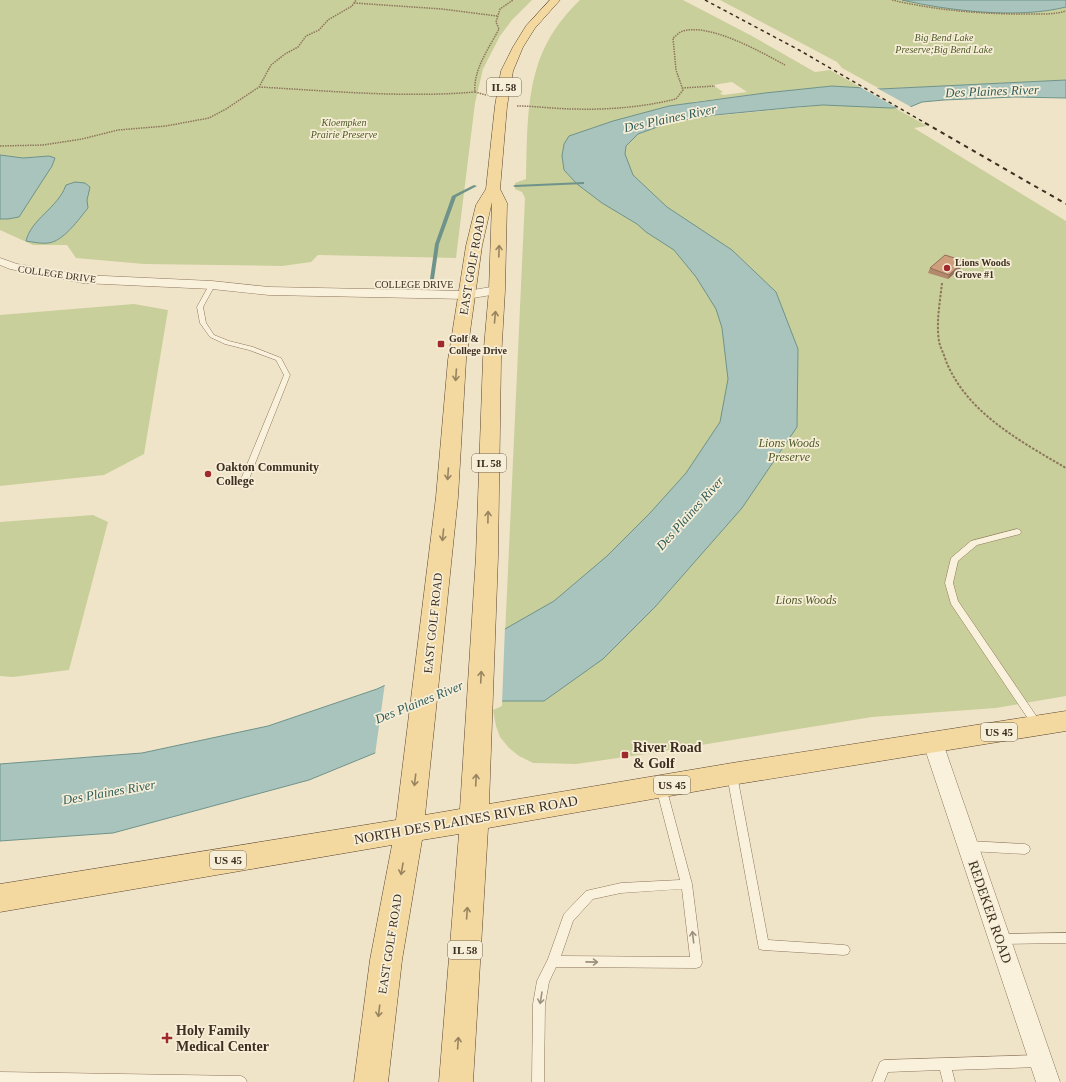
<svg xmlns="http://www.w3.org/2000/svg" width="1066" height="1082" viewBox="0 0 1066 1082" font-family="Georgia,serif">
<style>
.green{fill:#c9cf9b;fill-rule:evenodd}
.water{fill:#a9c4bc;stroke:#6f938a}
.pier{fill:#f0e4c8}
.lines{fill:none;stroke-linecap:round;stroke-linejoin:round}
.stream{fill:#6f938a;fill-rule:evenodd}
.lane-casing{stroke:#8d765c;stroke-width:1}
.street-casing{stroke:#8d765c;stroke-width:1}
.primary-casing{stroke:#5b4430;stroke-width:1}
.path-far1{stroke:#8d765c;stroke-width:1.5;stroke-dasharray:1.5 1;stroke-linecap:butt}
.path{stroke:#8d765c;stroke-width:2;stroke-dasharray:2.5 1.5;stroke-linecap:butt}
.lane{fill:#faf1dc;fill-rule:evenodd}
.street{fill:#faf1dc;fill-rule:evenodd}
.primary{fill:#f3d9a0;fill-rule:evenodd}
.rail-far1{stroke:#3d2e20;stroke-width:1.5;stroke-dasharray:3.5 3.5;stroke-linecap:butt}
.rail{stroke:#3d2e20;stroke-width:2;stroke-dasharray:4.5 4.5;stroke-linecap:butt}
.wall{fill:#b2896c}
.shaded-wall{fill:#916f58}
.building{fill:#cf9f7d;stroke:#916f58}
.oneway{stroke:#988460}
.oneway2{stroke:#9c907e}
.poi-dot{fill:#9e2a2b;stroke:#f7eed8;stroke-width:1.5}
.labels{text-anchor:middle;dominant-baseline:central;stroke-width:3.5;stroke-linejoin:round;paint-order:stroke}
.far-park-label{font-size:10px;font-style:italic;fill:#4d5a26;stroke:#f7eed8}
.far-poi-label{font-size:10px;font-weight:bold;fill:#3d2e20;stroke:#f7eed8;text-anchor:start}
.far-street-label{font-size:10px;fill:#3d2e20;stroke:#f7eed8}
.shield{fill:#f7eed8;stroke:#756857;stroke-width:1}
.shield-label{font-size:11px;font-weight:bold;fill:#3d2e20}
.street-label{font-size:12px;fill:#3d2e20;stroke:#f7eed8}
.park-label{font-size:12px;font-style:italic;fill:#4d5a26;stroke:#f7eed8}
.poi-label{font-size:12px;font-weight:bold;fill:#3d2e20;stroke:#f7eed8;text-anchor:start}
.water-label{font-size:13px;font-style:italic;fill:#2f5d5a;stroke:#f7eed8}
.near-poi-label{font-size:14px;font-weight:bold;fill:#3d2e20;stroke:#f7eed8;text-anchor:start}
.near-street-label{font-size:14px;fill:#3d2e20;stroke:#f7eed8}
</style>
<rect width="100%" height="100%" fill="#f0e4c8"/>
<path class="green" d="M 0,0 L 532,0 L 512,20 L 500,36 L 483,69 L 475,103 L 456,258 L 318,255 L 311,262 L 282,266 L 144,264 L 76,258 L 67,245 L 33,245 L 0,230 Z
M 580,0 L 683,0 L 752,36 L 815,72 L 830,70 L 862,88 L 832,86 L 692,102 L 693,118 L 823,105 L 854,105 L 895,108 L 927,126 L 914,128 L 1066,221 L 1066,696 L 996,708 L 872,717 L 646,754 L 576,764 L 533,763 L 519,756 L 509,748 L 500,737 L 496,726 L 493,710 L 502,706 L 502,701 L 525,198 L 522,192 L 515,189 L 515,183 L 526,179 C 527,141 526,98 539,61 C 547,38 562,17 580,0 ZM 732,82 L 747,92 L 723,95 L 720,93 L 723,92 L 713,85 Z
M 720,0 L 1066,0 L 1066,80 L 880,89 L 842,68 L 837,62 Z
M 134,304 L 168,310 L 144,454 L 104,475 L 0,486 L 0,315 Z
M 93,515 L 108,522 L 69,670 L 13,677 L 0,676 L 0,522 Z"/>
<path class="water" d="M 902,0 L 1066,0 L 1066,7 C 1018,19 950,11 902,0 Z
M 1066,80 L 1066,98 L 1015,97 L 944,100 L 922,102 L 910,107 L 891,108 L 823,105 L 797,107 L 715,115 L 671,122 L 638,134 L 626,146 L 625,154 L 633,175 L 667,207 L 732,250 L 776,292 L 798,349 L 797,427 L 742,508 L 655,607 L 603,659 L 544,701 L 502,701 L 309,780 L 113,833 L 0,841 L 0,764 L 142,753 L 268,726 L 377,689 L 505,629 L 554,601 L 607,556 L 650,513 L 686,473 L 720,422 L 728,379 L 722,328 L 716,309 L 696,277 L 674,250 L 646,232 L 637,224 L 602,203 L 577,184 L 564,170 L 562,156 L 564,144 L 569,136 L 613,121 L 669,106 L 765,93 L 832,86 L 880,89 Z
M 0,155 L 23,158 L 49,156 L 55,158 L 52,166 L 19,217 L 8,219 L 0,219 Z
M 75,182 L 85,183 L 90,187 L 87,200 L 88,208 C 79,219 63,242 48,243 C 41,244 33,242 26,241 C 31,219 58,208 66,185 Z"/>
<path class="pier" d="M 858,86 L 875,87 L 913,108 L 899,109 Z
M 505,626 L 502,704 L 375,755 L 385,683 Z"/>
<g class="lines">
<path class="stream" d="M 583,182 L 584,182 L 584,184 L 515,187 L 513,186 L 515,185 Z
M 474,185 L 477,186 L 456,197 L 439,244 L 434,279 L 430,280 L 430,279 L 435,244 L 452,196 Z"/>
<defs>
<path id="lane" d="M 212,283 L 215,285 L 203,307 L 206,323 L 214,335 L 229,341 L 253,347 L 281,358 L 290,375 L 247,484 L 243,486 L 239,484 L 284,375 L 276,360 L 249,350 L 225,344 L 210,337 L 200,323 L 197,307 L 209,285 Z
M 1017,529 L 1020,530 L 1021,532 L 1020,534 L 977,545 L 958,561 L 953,583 L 958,601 L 1041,723 L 1043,726 L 1041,729 L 1038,730 L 1035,729 L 951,604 L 945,583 L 951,558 L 971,541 Z
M 732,771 L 736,772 L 737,775 L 768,940 L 844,945 L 848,946 L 850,950 L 848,954 L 844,955 L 763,950 L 759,949 L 727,775 L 728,772 Z
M 661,783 L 665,784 L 666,787 L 692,884 L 702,963 L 700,967 L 696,968 L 556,967 L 549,982 L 545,1004 L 544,1082 L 532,1082 L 533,1004 L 537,981 L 548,959 L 564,914 L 586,891 L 590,890 L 621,883 L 680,880 L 656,787 L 657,784 ZM 682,889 L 690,957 L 561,956 L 573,921 L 593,899 L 621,893 Z
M 969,841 L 1025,844 L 1029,846 L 1030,849 L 1029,852 L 1025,854 L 969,851 L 965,849 L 964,846 L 965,843 Z
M 1066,933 L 1066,943 L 1000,944 L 996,943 L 994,939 L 996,935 L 1000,934 Z
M 1040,1055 L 1044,1057 L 1046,1061 L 1044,1065 L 1040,1067 L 952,1070 L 955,1082 L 943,1082 L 940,1070 L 888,1072 L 884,1082 L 872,1082 L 880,1062 L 884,1060 Z
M 0,1072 L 241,1076 L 245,1078 L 247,1082 L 0,1082 Z"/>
<path id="street" d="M 0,258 L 17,264 L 83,275 L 212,281 L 269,287 L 467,291 L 497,286 L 501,287 L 503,290 L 501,293 L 497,294 L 467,299 L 269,295 L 212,289 L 83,283 L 10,269 L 0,265 Z
M 933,735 L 940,737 L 943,743 L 1060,1082 L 1036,1082 L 923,743 L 926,737 Z"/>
<path id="primary" d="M 550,0 L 560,0 L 535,28 L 523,47 L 513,71 L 507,106 L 500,189 L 507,203 L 505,290 L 501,359 L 498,556 L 489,804 L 732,763 L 1066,711 L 1066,731 L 732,785 L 488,828 L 473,1082 L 439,1082 L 459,834 L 422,840 L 402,960 L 388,1082 L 354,1082 L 370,960 L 392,845 L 0,912 L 0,884 L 396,820 L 436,497 L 448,360 L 466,246 L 476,205 L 486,189 L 495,106 L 501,71 L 513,47 L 526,26 ZM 492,202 L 489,290 L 483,359 L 476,556 L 460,809 L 425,815 L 458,497 L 466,360 L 482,246 Z"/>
</defs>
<use href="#lane" class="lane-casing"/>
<use href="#street" class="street-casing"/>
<use href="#primary" class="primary-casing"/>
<path class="path-far1" d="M 892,0 C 935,10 979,14 1023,14 C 1038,14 1052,15 1066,11
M 354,3 L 442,9 L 497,16
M 259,87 C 331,91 403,98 475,92
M 682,88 L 715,86
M 486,95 L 475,92 C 473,70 489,48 499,29 L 496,22 L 500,9 L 513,0
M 517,106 C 536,106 556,109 575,109 C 609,110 643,107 676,99 L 683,90 L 676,70 L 673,38 C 676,36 679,32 683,31 C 710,23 761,52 785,65
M 0,146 L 43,145 L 82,139 L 118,130 L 166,126 L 209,118 L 226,109 L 259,87 L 271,65 L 285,54 L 298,47 L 306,36 L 319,30 L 328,20 L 352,6 L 356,0"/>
<path class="path" d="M 942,283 C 940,302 936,322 939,341 C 940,347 944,354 946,361 C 967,413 1020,441 1066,468"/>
<use href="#lane" class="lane"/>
<use href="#street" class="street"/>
<use href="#primary" class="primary"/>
<path class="rail-far1" d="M 705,0 L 799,50 L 927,124"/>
<path class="rail" d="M 925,123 L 1066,204"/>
</g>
<path class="wall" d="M 964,261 L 963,266 L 948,279 L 928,273 L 930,268 Z"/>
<path class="shaded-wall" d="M 964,261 L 963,266 L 948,279 L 949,275 Z"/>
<path class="building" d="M 945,255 L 964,261 L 949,275 L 930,268 Z"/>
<defs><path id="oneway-shaft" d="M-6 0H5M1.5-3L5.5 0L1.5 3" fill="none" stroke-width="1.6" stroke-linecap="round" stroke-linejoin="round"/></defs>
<g class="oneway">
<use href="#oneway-shaft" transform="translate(499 251) rotate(-88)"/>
<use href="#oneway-shaft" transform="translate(495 317) rotate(-85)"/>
<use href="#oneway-shaft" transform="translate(456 375) rotate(94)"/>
<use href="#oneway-shaft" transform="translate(448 474) rotate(94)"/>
<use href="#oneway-shaft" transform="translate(488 517) rotate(-89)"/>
<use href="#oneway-shaft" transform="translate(443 535) rotate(96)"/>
<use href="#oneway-shaft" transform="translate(481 677) rotate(-87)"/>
<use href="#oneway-shaft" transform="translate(415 780) rotate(97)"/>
<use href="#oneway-shaft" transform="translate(476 780) rotate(-87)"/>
<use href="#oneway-shaft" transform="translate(402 869) rotate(100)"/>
<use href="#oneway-shaft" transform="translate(467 913) rotate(-86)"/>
<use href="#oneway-shaft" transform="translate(379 1011) rotate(97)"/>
<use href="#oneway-shaft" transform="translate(458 1043) rotate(-86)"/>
</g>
<g class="oneway2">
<use href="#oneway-shaft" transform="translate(693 937) rotate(-97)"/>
<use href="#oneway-shaft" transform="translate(592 962) rotate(1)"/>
<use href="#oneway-shaft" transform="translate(541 998) rotate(99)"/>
</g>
<g class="poi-dot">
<circle cx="947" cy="268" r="4"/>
<rect x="437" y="340" width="8" height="8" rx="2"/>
<circle cx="208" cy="474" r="4"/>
<rect x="621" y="751" width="8" height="8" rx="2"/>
<path d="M165 1032h4v4h4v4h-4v4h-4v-4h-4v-4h4z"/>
</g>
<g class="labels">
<g class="far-park-label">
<text x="944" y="37">Big Bend Lake<tspan x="944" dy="12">Preserve;Big Bend Lake</tspan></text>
<text x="344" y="122">Kloempken<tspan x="344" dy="12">Prairie Preserve</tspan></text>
</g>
<g class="far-poi-label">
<text x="955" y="262">Lions Woods<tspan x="955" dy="12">Grove #1</tspan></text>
<text x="449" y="338">Golf &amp;<tspan x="449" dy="12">College Drive</tspan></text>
</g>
<g class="far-street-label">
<text transform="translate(57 274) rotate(8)">COLLEGE DRIVE</text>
<text x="414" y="284">COLLEGE DRIVE</text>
</g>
<g class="shield">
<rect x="487" y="78" width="34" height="18" rx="3"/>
<rect x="472" y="454" width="34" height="18" rx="3"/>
<rect x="981" y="723" width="36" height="18" rx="3"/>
<rect x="654" y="776" width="36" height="18" rx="3"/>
<rect x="210" y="851" width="36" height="18" rx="3"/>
<rect x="448" y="941" width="34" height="18" rx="3"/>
</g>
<g class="shield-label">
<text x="504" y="87">IL 58</text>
<text x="489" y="463">IL 58</text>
<text x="999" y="732">US 45</text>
<text x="672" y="785">US 45</text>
<text x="228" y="860">US 45</text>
<text x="465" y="950">IL 58</text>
</g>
<g class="street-label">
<text transform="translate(472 265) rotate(-80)">EAST GOLF ROAD</text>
<text transform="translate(433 623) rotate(-84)">EAST GOLF ROAD</text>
<text transform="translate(390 944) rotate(-81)">EAST GOLF ROAD</text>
</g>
<g class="park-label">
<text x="789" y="443">Lions Woods<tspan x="789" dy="14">Preserve</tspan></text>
<text x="806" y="600">Lions Woods</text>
</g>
<g class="poi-label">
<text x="216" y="467">Oakton Community<tspan x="216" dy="14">College</tspan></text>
</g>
<g class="water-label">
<text transform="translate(992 91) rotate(-2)">Des Plaines River</text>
<text transform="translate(670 118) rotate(-12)">Des Plaines River</text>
<text transform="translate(690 513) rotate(-48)">Des Plaines River</text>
<text transform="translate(419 702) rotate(-22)">Des Plaines River</text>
<text transform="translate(109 792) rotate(-10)">Des Plaines River</text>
</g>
<g class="near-poi-label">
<text x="633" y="747">River Road<tspan x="633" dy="16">&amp; Golf</tspan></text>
<text x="176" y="1030">Holy Family<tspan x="176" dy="16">Medical Center</tspan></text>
</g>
<g class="near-street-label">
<text transform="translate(466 820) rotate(-10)">NORTH DES PLAINES RIVER ROAD</text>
<text transform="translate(990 912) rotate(71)">REDEKER ROAD</text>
</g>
</g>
</svg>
